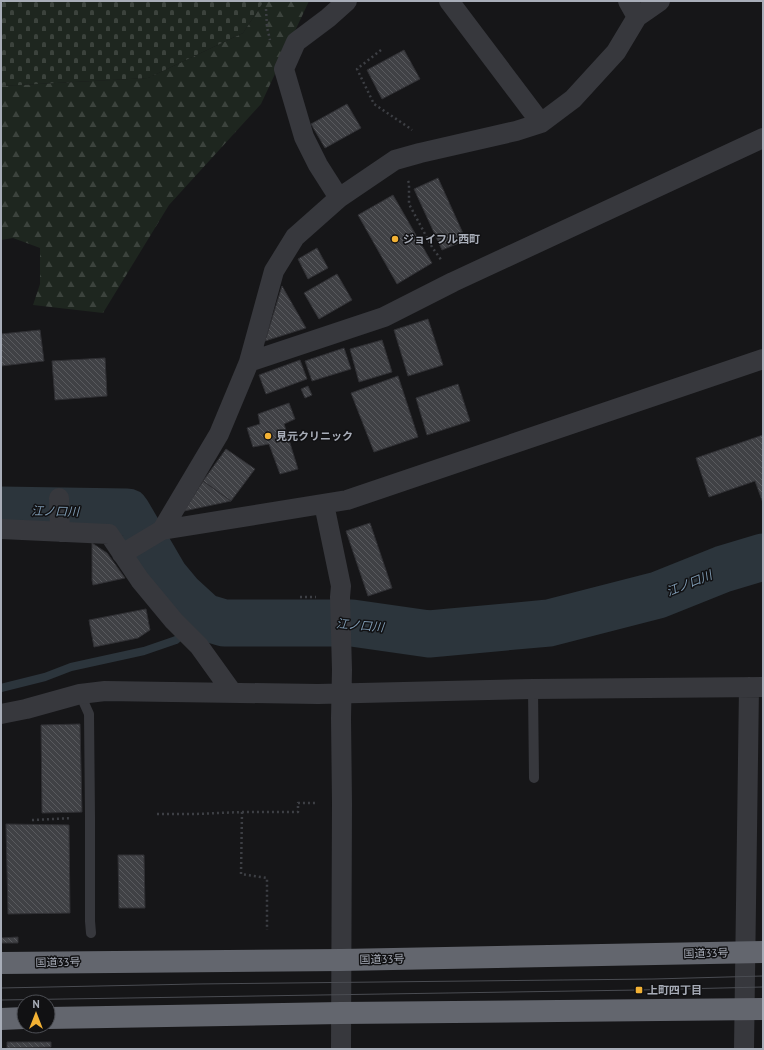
<svg xmlns="http://www.w3.org/2000/svg" width="764" height="1050" viewBox="0 0 764 1050" font-family="'PT Sans','Noto Sans JP',sans-serif">
<style>
.forest{fill:url(#forest-firs)}
.cemetery{fill:url(#cemetery-stones)}
.lines{fill:none;stroke-linecap:round;stroke-linejoin:round}
.stream{stroke:#2c353c;stroke-width:8}
.river{stroke:#2c353c;stroke-width:47}
.building{fill:url(#building-back-hatch);stroke:#303034}
.path{stroke:#3d3f44;stroke-width:2.5;stroke-dasharray:2 3;stroke-linecap:butt}
.lane{stroke:#37383d;stroke-width:10}
.street{stroke:#37383d;stroke-width:20}
.highway{stroke:#63666e;stroke-width:22}
.tram{stroke:#4a4c52;stroke-width:1}
.poi-dot{fill:#f2b134;stroke:#111113;stroke-width:1.5}
.labels{text-anchor:middle;dominant-baseline:central;stroke-width:3;stroke-linejoin:round;paint-order:stroke}
.poi-label{font-size:11px;font-weight:bold;fill:#a8adb8;stroke:#111113;text-anchor:start}
.street-label{font-size:11px;fill:#a8adb8;stroke:#111113}
.water-label{font-size:12px;font-style:italic;fill:#7f9bb3;stroke:#111113}
</style>
<defs>
<pattern id="forest-firs" width="22" height="20" patternUnits="userSpaceOnUse"><rect width="22" height="20" fill="#1e261f"/><path d="M5 1l3.5 6h-7zM16 11l3.5 6h-7z" fill="#3c433d"/></pattern>
<pattern id="cemetery-stones" width="16" height="16" patternUnits="userSpaceOnUse"><rect width="16" height="16" fill="#1e261f"/><path d="M2 7V4a2 2 0 0 1 4 0v3zM10 15v-3a2 2 0 0 1 4 0v3z" fill="#3c433d"/></pattern>
<pattern id="building-back-hatch" width="6" height="6" patternUnits="userSpaceOnUse"><rect width="6" height="6" fill="#404145"/><path d="M-1 5l2 2M0 0l6 6M5-1l2 2" fill="none" stroke="#595a5e"/></pattern>
</defs>
<rect width="100%" height="100%" fill="#161618"/>
<path class="forest" d="M 264,1 L 309,1 L 261,104 L 169,205 L 103,313 L 33,305 L 40,284 L 40,248 L 13,238 L 1,240 L 1,86 L 148,78 L 243,33 Z"/>
<path class="cemetery" d="M 1,1 L 264,1 L 243,33 L 148,78 L 1,86 Z"/>
<g class="lines">
<path class="stream" d="M 1,688 L 45,677 L 71,667 L 144,651 L 176,640 L 204,617"/>
<path class="river" d="M 1,510 L 127,512 L 165,577 L 180,595 L 204,617 L 224,623 L 352,623 L 429,634 L 549,623 L 658,595 L 723,569 L 763,557"/>
</g>
<path class="building" d="M 404,50 L 420,79 L 382,99 L 367,70 Z
M 347,104 L 361,128 L 325,148 L 311,124 Z
M 438,178 L 466,240 L 442,250 L 414,189 Z
M 393,195 L 432,263 L 397,284 L 358,215 Z
M 317,248 L 328,268 L 308,279 L 298,259 Z
M 337,274 L 352,300 L 319,319 L 304,293 Z
M 282,286 L 306,328 L 265,341 Z
M 428,319 L 443,365 L 408,376 L 394,330 Z
M 40,330 L 44,361 L 1,366 L 1,334 Z
M 382,340 L 392,372 L 359,382 L 350,349 Z
M 344,348 L 351,369 L 312,381 L 305,361 Z
M 105,358 L 107,396 L 55,400 L 52,361 Z
M 300,360 L 307,379 L 266,394 L 259,375 Z
M 398,376 L 418,437 L 374,452 L 351,393 Z
M 458,384 L 470,421 L 427,435 L 416,398 Z
M 308,386 L 312,395 L 305,398 L 301,389 Z
M 289,403 L 295,419 L 284,424 L 298,469 L 280,474 L 269,444 L 253,447 L 247,428 L 260,424 L 258,414 Z
M 763,435 L 763,503 L 755,481 L 709,497 L 696,458 Z
M 226,449 L 255,469 L 231,501 L 203,481 Z
M 203,481 L 231,501 L 184,511 Z
M 370,523 L 392,588 L 368,596 L 346,531 Z
M 92,543 L 107,553 L 125,578 L 93,585 L 92,580 Z
M 146,609 L 150,630 L 138,638 L 94,647 L 89,620 Z
M 80,724 L 82,812 L 42,813 L 41,725 Z
M 6,824 L 69,825 L 70,913 L 8,914 Z
M 118,855 L 144,855 L 145,908 L 119,908 Z
M 18,937 L 18,943 L 1,943 L 1,938 Z
M 7,1042 L 51,1042 L 51,1047 L 7,1048 Z"/>
<g class="lines">
<path class="path" d="M 266,9 L 267,27 L 270,40
M 381,50 L 357,69 L 374,104 L 411,129 L 412,130
M 408,181 L 409,183 L 409,204 L 432,247 L 442,261
M 300,597 L 316,597
M 242,812 L 241,874 L 267,878 L 267,930
M 157,814 L 196,814 L 242,812 L 298,812 L 298,803 L 318,803
M 32,820 L 72,818"/>
<path class="lane" d="M 533,689 L 534,778
M 80,694 L 89,714 L 90,817 L 90,921 L 91,933"/>
<path class="street" d="M 449,1 L 541,123
M 628,1 L 637,17
M 339,198 L 318,165 L 304,137 L 284,69 L 296,42 L 328,18 L 347,1
M 249,362 L 384,317 L 453,282 L 763,138
M 59,498 L 60,532
M 324,504 L 341,586 L 340,597 L 342,670 L 341,718 L 342,803 L 341,1049
M 1,529 L 109,534 L 140,580 L 174,621 L 199,646 L 232,692
M 162,530 L 219,434 L 249,362 L 274,271 L 295,237 L 339,198 L 395,160 L 420,153 L 516,131 L 541,123 L 573,99 L 616,52 L 637,17 L 660,1
M 122,554 L 162,530 L 347,500 L 763,359
M 1,714 L 26,709 L 80,694 L 105,691 L 318,694 L 533,689 L 763,687
M 744,1049 L 749,687"/>
<path class="highway" d="M 1,963 L 341,960 L 763,952
M 48,1018 L 341,1013 L 763,1009
M 1,1019 L 24,1018"/>
<path class="tram" d="M 1,988 L 196,984 L 654,979 L 763,976
M 1,1000 L 639,990 L 763,987"/>
</g>
<g class="poi-dot">
<circle cx="395" cy="239" r="4"/>
<circle cx="268" cy="436" r="4"/>
<rect x="635" y="986" width="8" height="8" rx="2"/>
</g>
<g class="labels">
<g class="poi-label">
<text x="403" y="239">ジョイフル西町</text>
<text x="276" y="436">見元クリニック</text>
<text x="647" y="990">上町四丁目</text>
</g>
<g class="street-label">
<text transform="translate(706 953) rotate(-1)">国道33号</text>
<text transform="translate(382 959) rotate(-1)">国道33号</text>
<text transform="translate(58 962) rotate(-1)">国道33号</text>
</g>
<g class="water-label">
<text transform="translate(55 511) rotate(1)">江ノ口川</text>
<text transform="translate(689 583) rotate(-22)">江ノ口川</text>
<text transform="translate(360 625) rotate(5)">江ノ口川</text>
</g>
</g>
<rect width="764" height="1050" fill="none" stroke="#a8adb8" stroke-width="4"/>
<g transform="translate(36 1014)"><circle r="19" fill="#111113" stroke="#4d4f55"/>
<path d="M0-3L7 15L0 10L-7 15Z" fill="#f2b134"/>
<text y="-6" font-size="11" font-weight="bold" text-anchor="middle" fill="#a8adb8">N</text>
</g>
</svg>
